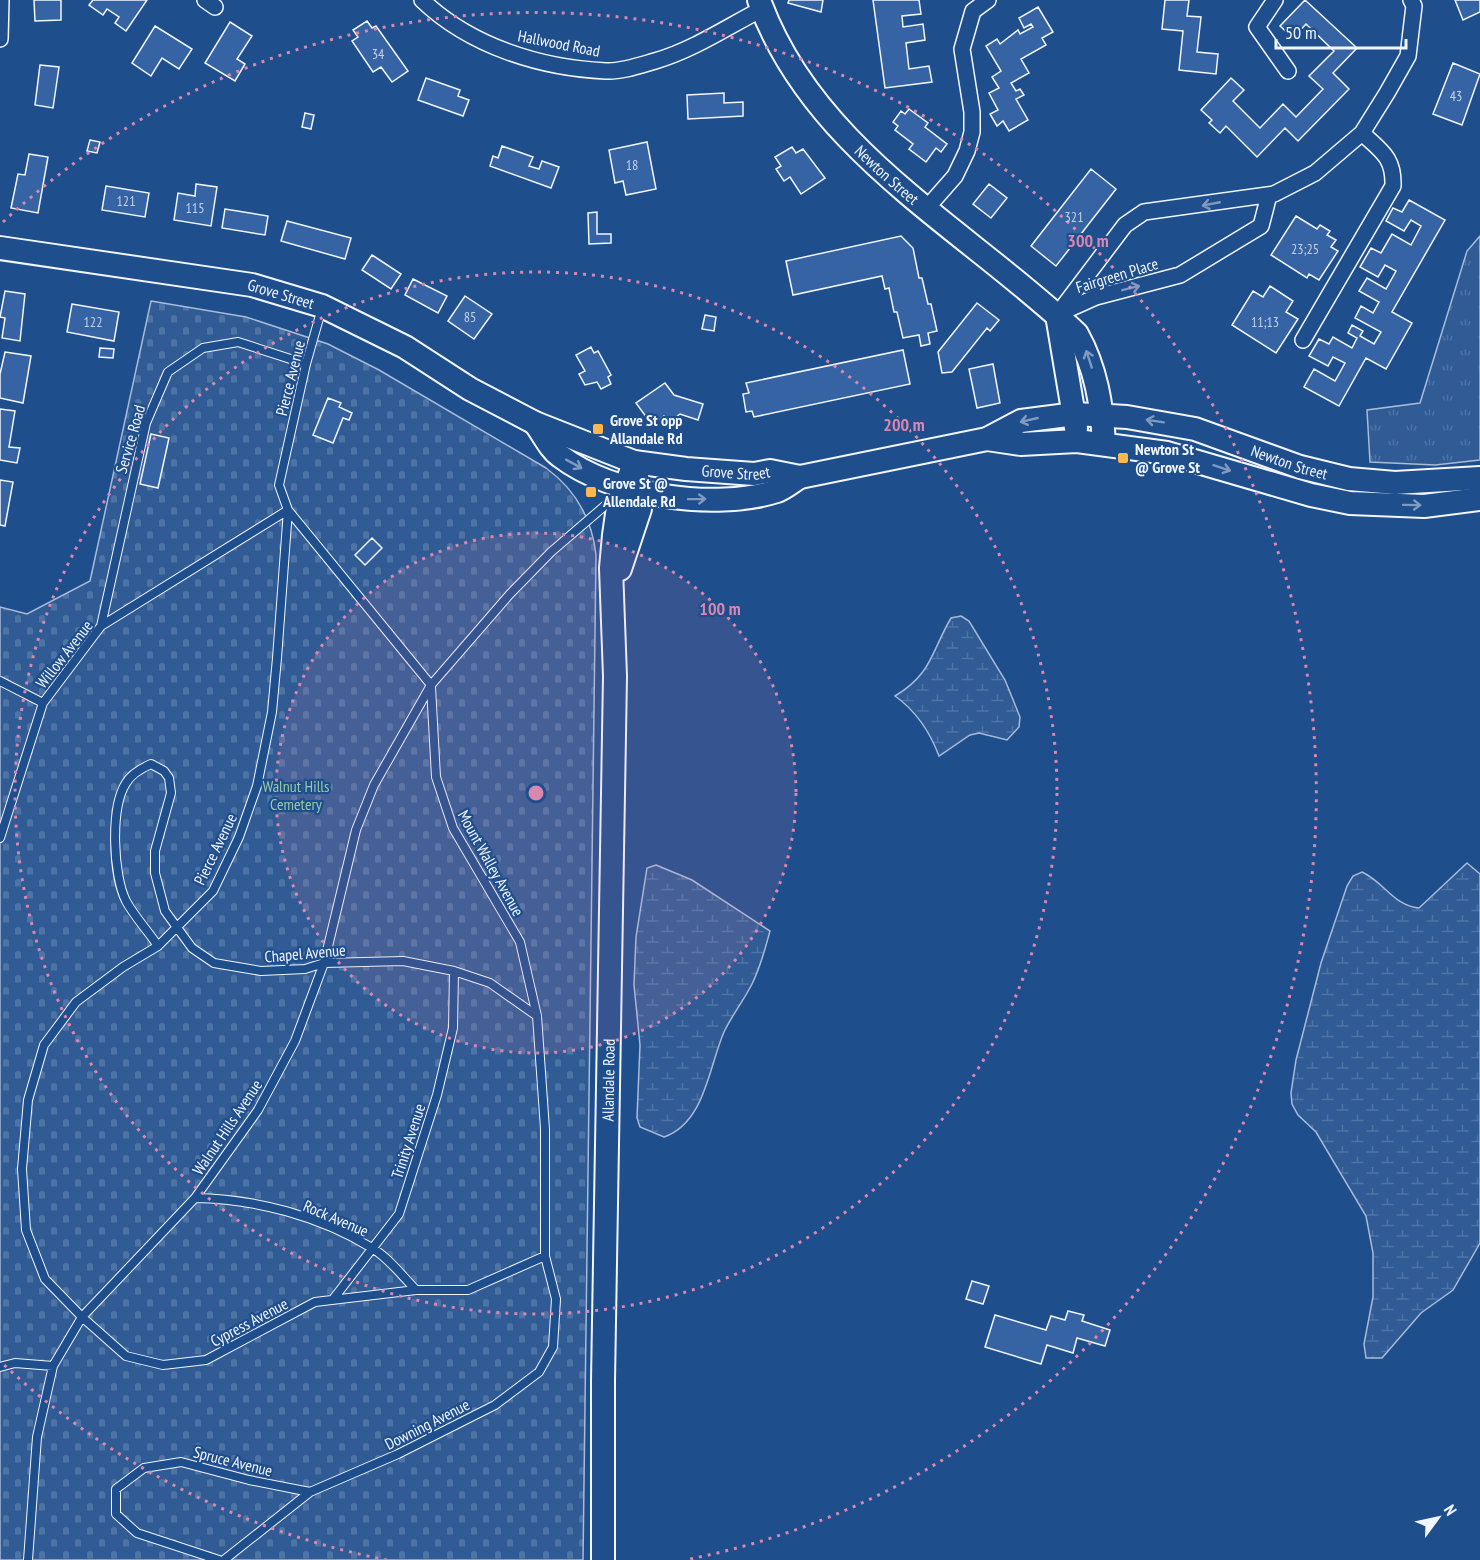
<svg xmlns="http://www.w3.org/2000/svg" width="1480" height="1560" viewBox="0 0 1480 1560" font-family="'PT Sans Narrow',sans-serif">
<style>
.grass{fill:url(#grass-tufts);stroke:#a8bbd7;stroke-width:1.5}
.wetland{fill:url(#wetland-marsh);stroke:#a8bbd7;stroke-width:1.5}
.cemetery{fill:url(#cemetery-stones);stroke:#a8bbd7;stroke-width:1.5}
.building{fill:#3563a3;stroke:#f2f6ff;stroke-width:1.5}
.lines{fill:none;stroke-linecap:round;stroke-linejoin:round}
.lane-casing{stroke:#f2f6ff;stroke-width:10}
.street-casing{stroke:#f2f6ff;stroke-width:18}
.secondary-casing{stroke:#f2f6ff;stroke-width:26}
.lane{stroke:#1f4e8c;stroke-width:8}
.street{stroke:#1f4e8c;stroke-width:15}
.secondary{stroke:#1f4e8c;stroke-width:22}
.oneway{stroke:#7e9ac0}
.ring{fill:none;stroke:#da87ad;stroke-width:3;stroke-dasharray:3 6}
.poi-dot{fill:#ffb74d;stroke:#1f4e8c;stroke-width:2}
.labels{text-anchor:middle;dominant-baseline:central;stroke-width:4.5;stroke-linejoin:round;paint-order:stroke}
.number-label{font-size:14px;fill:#c3d1e8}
.street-label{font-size:16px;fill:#f2f6ff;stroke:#1f4e8c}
.poi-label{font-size:16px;font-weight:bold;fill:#f2f6ff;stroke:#1f4e8c;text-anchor:start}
.park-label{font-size:16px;fill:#97c8a6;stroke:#1f4e8c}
.centre{fill:#da87ad;stroke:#1f4e8c;stroke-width:3}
.ring-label{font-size:18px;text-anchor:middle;font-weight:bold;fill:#da87ad;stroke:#1f4e8c;stroke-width:4.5;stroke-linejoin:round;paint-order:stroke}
</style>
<defs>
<pattern id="grass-tufts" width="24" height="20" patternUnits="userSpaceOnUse" patternTransform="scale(1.5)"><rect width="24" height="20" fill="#305b95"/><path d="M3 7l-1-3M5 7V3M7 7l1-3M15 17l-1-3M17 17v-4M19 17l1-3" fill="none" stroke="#4e73a5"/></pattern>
<pattern id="wetland-marsh" width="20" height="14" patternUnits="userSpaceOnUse" patternTransform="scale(1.5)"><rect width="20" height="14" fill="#305b95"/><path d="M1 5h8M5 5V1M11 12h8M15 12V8" fill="none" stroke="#4e73a5"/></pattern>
<pattern id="cemetery-stones" width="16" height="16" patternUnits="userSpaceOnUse" patternTransform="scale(1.5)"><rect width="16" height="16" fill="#305b95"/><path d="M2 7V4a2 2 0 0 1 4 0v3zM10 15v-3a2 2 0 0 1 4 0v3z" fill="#4e73a5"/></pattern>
</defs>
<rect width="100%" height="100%" fill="#1f4e8c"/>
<path class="grass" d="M 1480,236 L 1480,460 L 1435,465 L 1370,462 L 1367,410 L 1420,403 L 1467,251 Z"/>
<path class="wetland" d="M 961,616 L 969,621 L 1005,680 L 1020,717 L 1019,727 L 1007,740 L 979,733 L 970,735 L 939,756 C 930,732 916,711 895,696 C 932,674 931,652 951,618 Z
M 1467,863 L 1480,874 L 1480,1243 L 1453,1290 L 1421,1313 L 1382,1358 L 1366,1358 L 1364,1344 L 1373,1297 L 1373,1253 L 1366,1216 L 1316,1132 L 1298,1115 L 1292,1104 L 1291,1093 L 1296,1060 L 1321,963 L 1347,886 L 1353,876 L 1362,872 C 1384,882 1394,906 1419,908 Z
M 656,865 L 692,880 L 770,931 C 765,949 761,966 752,984 C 744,1000 732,1015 724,1032 C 709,1066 705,1123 664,1137 L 640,1127 L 637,1118 L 640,1045 L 634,985 L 636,937 L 647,868 Z"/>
<path class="cemetery" d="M 151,301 L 246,317 L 328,344 L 379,370 L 546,468 C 576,490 592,518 596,555 L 583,1560 L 0,1560 L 0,607 L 27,614 L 90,581 Z"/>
<path class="building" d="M 34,0 L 61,0 L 61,20 L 35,21 Z
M 93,0 L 147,0 L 126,31 L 115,23 L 119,17 L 107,9 L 103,15 L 89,5 Z
M 789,0 L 823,0 L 821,12 L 788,3 Z
M 873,0 L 919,0 L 921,14 L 902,16 L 903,27 L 923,24 L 925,40 L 906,43 L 909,69 L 929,66 L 932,82 L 885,88 Z
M 1165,0 L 1189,0 L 1187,16 L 1201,17 L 1197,52 L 1218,54 L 1216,74 L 1179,70 L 1183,31 L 1162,29 Z
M 1305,0 L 1357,48 L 1333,73 L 1349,89 L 1298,141 L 1285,128 L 1257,157 L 1226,126 L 1220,133 L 1209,123 L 1212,120 L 1201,110 L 1231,78 L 1244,90 L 1233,101 L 1260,128 L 1283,104 L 1296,117 L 1323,89 L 1309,76 L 1334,51 L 1306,24 L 1293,38 L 1280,26 Z
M 1455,0 L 1480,0 L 1480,12 L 1463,20 Z
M 1038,7 L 1053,32 L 1042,38 L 1046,45 L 1021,59 L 1029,73 L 1011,83 L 1016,91 L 1020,89 L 1024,95 L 1016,99 L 1028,120 L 1009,131 L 1003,121 L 997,126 L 990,114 L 998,110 L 989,93 L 999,88 L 992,77 L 1001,71 L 986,46 L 997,39 L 1000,44 L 1018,30 L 1020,34 L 1033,27 L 1031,24 L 1024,28 L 1019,18 Z
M 367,21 L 372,28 L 376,26 L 408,71 L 392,82 L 381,67 L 373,72 L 352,41 L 358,37 L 353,30 Z
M 230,22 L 252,36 L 237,59 L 245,64 L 235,81 L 205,63 Z
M 155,26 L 192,49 L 179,69 L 162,58 L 151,76 L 132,63 Z
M 1453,63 L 1480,74 L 1462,125 L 1433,114 Z
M 40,65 L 59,67 L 53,108 L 35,105 Z
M 426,78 L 460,90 L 458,96 L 469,100 L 463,116 L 418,100 Z
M 724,93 L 724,103 L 743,102 L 743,116 L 688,119 L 687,95 Z
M 909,109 L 928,123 L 925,127 L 947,144 L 941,152 L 936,148 L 926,162 L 909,149 L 913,144 L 895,130 L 898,126 L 893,122 L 901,111 L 905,114 Z
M 305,113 L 314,115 L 311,129 L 302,127 Z
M 90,140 L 100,142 L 97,153 L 87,151 Z
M 647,142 L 656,189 L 626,195 L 623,181 L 615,183 L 609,150 Z
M 502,146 L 533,157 L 529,166 L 539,169 L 542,161 L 559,167 L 551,188 L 490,166 L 493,156 L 498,158 Z
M 792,147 L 796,153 L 803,149 L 825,178 L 801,194 L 790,177 L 784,181 L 776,169 L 781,166 L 775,157 Z
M 29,154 L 48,157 L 38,213 L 11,208 L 18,174 L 25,175 Z
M 1091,169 L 1116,189 L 1056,266 L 1031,246 Z
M 196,184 L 217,187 L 211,226 L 174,220 L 178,193 L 195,196 Z
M 989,184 L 1007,198 L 991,218 L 973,204 Z
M 106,186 L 149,193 L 145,217 L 102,210 Z
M 1409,200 L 1445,220 L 1392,312 L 1412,323 L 1386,369 L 1366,358 L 1339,406 L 1304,387 L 1314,369 L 1335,381 L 1345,363 L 1333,357 L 1328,366 L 1309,356 L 1319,339 L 1329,344 L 1333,337 L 1352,348 L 1357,338 L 1348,333 L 1352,325 L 1363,331 L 1360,336 L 1374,344 L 1381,332 L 1355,318 L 1361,306 L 1373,313 L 1379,302 L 1359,291 L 1367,278 L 1386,289 L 1396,271 L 1385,265 L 1378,277 L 1360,267 L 1371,248 L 1381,253 L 1392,234 L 1411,245 L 1421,226 L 1411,220 L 1404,231 L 1386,221 L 1393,208 L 1402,212 Z
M 225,209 L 268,216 L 265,235 L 222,228 Z
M 597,212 L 597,234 L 611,234 L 611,243 L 589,244 L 588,213 Z
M 1296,216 L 1317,229 L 1320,225 L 1330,231 L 1327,235 L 1336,240 L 1331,247 L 1338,251 L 1319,280 L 1309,274 L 1307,278 L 1271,255 Z
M 287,221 L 351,238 L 345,259 L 281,241 Z
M 901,236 L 913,248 L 919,278 L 922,278 L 928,304 L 931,304 L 937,331 L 928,333 L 930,344 L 921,346 L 919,335 L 903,338 L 897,312 L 894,312 L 889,288 L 885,289 L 882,276 L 793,295 L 786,261 Z
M 372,255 L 401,274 L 391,289 L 362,270 Z
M 413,279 L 447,296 L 438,313 L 405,295 Z
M 1270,286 L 1293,301 L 1286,312 L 1298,319 L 1276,353 L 1232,325 L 1253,291 L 1263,297 Z
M 5,291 L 25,294 L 20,341 L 2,338 L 5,318 L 0,317 Z
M 465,296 L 492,314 L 474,339 L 448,321 Z
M 977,303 L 999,320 L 990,331 L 987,328 L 952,372 L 942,373 L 938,352 Z
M 72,304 L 119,312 L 114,341 L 67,332 Z
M 705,315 L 716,317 L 714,331 L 702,329 Z
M 591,347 L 594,353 L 598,351 L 611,375 L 608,377 L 611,384 L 601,389 L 597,382 L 585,385 L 579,374 L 585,371 L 576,355 Z
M 100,348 L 114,349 L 113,358 L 99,357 Z
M 903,350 L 910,384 L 754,417 L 752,411 L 746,412 L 743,394 L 749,393 L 746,383 Z
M 5,352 L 31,356 L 23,403 L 0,398 L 0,374 Z
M 993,364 L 1000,403 L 977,408 L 969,369 Z
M 665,383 L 674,395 L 703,404 L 698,420 L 680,414 L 669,422 L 664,416 L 652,425 L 636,403 Z
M 328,398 L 341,403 L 339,407 L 352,413 L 349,420 L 343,418 L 333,443 L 313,435 Z
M 0,409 L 15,411 L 9,447 L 20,448 L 17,463 L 0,460 Z
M 151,434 L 169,438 L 158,488 L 140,484 Z
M 0,480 L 13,482 L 5,526 L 0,525 Z
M 372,538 L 382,548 L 365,565 L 355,555 Z
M 972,1281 L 989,1286 L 983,1304 L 966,1299 Z
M 1068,1311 L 1084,1315 L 1082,1321 L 1110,1330 L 1105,1346 L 1077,1338 L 1073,1353 L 1047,1345 L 1041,1364 L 985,1347 L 995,1315 L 1046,1330 L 1051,1316 L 1065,1320 Z"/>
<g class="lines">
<defs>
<path id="lane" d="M 322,308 L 306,364 L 279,485 L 288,510 L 277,658 L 272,712 L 257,786 L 239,837 L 213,891 L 158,946 L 123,967 L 76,1002 L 44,1045 L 28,1100 L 22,1169 L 26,1230 L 45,1279 L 82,1317 L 126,1356 L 163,1365 L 206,1360 L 315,1302 L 416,1290 L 468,1290 L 545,1256
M 288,510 L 431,685
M 101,626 L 146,423 L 168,372 L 203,348 L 238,342 L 306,364
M 0,681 L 43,703
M 0,838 L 43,703 L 101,626 L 288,510
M 158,946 C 148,931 134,916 126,901 C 113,875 110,808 126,783 C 131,774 142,768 151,764 L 164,771 L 169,778 L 171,793 L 155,851 L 155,873 L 165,911 L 192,948 L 214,963 L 261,971 L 305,969 L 324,963 L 403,961 L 454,971 L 490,983 L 537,1016
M 195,1198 C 256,1199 320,1216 372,1248 C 389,1258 403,1277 416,1290
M 334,1298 L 399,1214 L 437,1095 L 453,1028 L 454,971
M 0,1367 L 15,1363 L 53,1366 L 82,1317 L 195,1198 L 258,1110 L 295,1041 L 324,963 L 356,830 L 374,785 L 431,685 L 509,595 L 551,552 L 615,497
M 28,1560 L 37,1437 L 53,1366
M 219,1560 L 137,1533 L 116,1514 L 116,1489 L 144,1468 L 181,1462 L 249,1480 L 310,1492
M 224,1560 L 310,1492 L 398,1454 L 495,1405 L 539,1372 L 553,1347 L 556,1299 L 545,1256 L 545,1129 L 537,1016 L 520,942 L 453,828 L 436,777 L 431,687"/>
<path id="street" d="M 205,0 L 215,7
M 422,0 C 470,46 540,68 606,71 C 621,72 641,65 655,61 C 693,50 727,27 762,9
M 1275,0 L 1257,27 L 1288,71
M 0,39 L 1,0
M 926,209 L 955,176 L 967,151 L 972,132 L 972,112 L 962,49 L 973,11 L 988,0
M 1058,314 L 1096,297 L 1180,275 L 1261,226 L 1269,195
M 1057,315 L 1125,225 L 1144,212 L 1274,194 L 1315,173 L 1362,133 L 1387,93 L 1408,56 L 1414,6 L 1411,0
M 1303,340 L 1393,186 C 1394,157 1381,151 1362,133"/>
<g id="secondary">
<path id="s1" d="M 759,0 C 813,151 967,229 1077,334 C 1096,368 1102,405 1104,444"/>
<path id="s2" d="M 0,248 L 252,285 L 322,306 L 405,347 L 470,389 L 535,423 L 634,462 L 686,469 L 754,474 L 770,471 L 800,477"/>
<path d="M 1057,315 L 1076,428"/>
<path id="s3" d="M 535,423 C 543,434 550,449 560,456 C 612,496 715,511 777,491 C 785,488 793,481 800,477 L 987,439 L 1021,421 L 1075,414 L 1127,417 L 1195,429 L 1300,467 L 1349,479 L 1395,483 L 1480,478"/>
<path d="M 987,439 L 1021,444 L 1077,441 L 1167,453 L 1311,495 L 1350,503 L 1424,506 L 1480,499"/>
<path d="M 620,569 L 640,509 L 637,476"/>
<path id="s4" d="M 603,1560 L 603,1380 L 615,676 L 611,568 L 614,535 L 617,514 L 634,462"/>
</g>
</defs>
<use href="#lane" class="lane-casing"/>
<use href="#street" class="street-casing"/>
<use href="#secondary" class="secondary-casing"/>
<use href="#lane" class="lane"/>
<use href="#street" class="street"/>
<use href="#secondary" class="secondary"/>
</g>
<defs><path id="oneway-shaft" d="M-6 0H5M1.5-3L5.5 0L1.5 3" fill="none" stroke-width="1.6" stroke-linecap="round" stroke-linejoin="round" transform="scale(1.5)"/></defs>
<g class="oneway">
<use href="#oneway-shaft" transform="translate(1211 204) rotate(169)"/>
<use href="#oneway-shaft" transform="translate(1131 288) rotate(-14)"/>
<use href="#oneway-shaft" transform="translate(1089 359) rotate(-108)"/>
<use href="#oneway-shaft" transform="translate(1029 420) rotate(167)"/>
<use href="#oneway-shaft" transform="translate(1155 421) rotate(-171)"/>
<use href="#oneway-shaft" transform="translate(574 464) rotate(29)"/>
<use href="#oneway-shaft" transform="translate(1222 468) rotate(18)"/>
<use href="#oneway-shaft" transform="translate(697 499) rotate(-1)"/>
<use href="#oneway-shaft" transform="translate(1412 505) rotate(1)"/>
</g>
<circle cx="536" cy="793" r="260" fill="#da87ad" fill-opacity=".12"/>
<g class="ring">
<circle cx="536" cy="793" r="260"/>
<circle cx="536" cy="793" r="521"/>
<path d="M387 1560A781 781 0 0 1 3 1364M3 222A781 781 0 1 1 685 1560"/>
</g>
<g class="poi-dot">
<rect x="592" y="423" width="12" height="12" rx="3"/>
<rect x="1117" y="452" width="12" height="12" rx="3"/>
<rect x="585" y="486" width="12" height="12" rx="3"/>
</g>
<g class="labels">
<g class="number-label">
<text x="378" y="54">34</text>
<text x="1456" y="96">43</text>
<text x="632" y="165">18</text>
<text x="126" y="201">121</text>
<text x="195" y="208">115</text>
<text x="1074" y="217">321</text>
<text x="1305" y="249">23;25</text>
<text x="470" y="317">85</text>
<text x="93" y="322">122</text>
<text x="1265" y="322">11;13</text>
</g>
<g class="street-label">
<text transform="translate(559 43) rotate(11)">Hallwood Road</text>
<text stroke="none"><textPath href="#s1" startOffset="219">Newton Street</textPath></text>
<text transform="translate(1117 275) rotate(-17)">Fairgreen Place</text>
<text stroke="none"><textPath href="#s2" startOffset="285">Grove Street</textPath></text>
<text transform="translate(290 378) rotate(-76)">Pierce Avenue</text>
<text transform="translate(130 439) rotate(-74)">Service Road</text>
<text stroke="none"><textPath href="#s3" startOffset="800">Newton Street</textPath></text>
<text stroke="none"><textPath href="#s2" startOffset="780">Grove Street</textPath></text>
<text transform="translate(64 654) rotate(-52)">Willow Avenue</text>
<text transform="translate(215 849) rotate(-64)">Pierce Avenue</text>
<text transform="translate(491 863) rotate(61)">Mount Walley Avenue</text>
<text transform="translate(305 953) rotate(-5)">Chapel Avenue</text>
<text stroke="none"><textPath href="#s4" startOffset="480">Allandale Road</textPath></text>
<text transform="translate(227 1127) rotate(-56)">Walnut Hills Avenue</text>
<text transform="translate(408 1141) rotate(-72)">Trinity Avenue</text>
<text transform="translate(336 1218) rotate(23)">Rock Avenue</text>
<text transform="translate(249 1322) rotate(-28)">Cypress Avenue</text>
<text transform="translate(427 1424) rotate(-27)">Downing Avenue</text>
<text transform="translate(233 1461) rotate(14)">Spruce Avenue</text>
</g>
<g class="poi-label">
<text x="610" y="420">Grove St opp<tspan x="610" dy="18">Allandale Rd</tspan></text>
<text x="1135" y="449">Newton St<tspan x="1135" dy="18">@ Grove St</tspan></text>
<text x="603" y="483">Grove St @<tspan x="603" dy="18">Allendale Rd</tspan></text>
</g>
<g class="park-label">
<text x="296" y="786">Walnut Hills<tspan x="296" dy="18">Cemetery</tspan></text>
</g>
</g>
<circle cx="536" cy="793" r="9" class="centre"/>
<g class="ring-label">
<text x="1088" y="247">300 m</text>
<text x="904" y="431">200 m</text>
<text x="720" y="615">100 m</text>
</g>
<g transform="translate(1438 1518) rotate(57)" stroke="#1f4e8c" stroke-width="4.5" paint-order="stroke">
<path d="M0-4.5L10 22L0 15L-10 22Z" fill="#f2f6ff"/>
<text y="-9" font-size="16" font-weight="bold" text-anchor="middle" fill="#f2f6ff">N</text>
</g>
<path d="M1276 39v9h130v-9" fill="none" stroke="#f2f6ff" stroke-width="3"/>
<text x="1285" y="39" font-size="18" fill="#f2f6ff" stroke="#1f4e8c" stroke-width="4.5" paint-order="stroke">50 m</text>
</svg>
